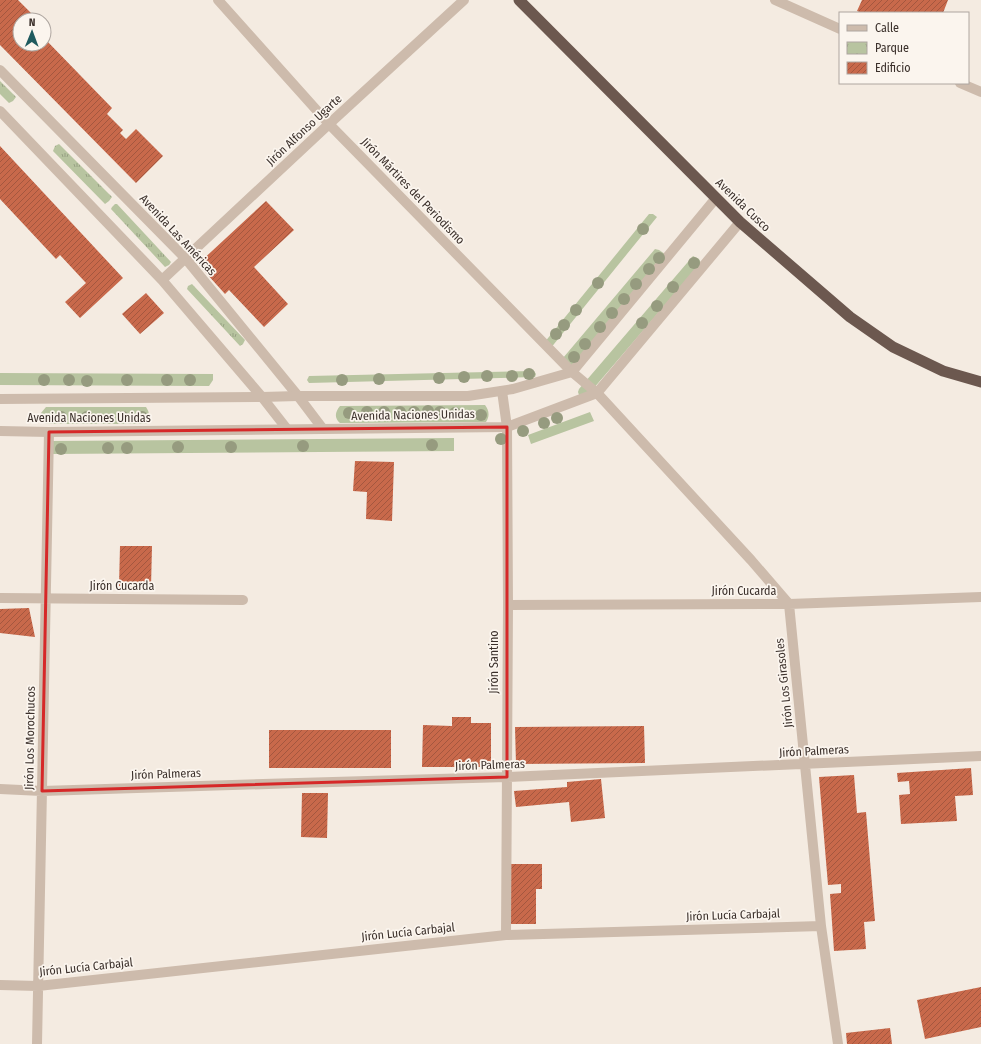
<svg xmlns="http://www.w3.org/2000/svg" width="981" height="1044" viewBox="0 0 981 1044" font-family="'Fira Sans Condensed',sans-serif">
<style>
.green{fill:#b8c4a0}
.park{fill:url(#park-tufts)}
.building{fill:url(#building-hatch)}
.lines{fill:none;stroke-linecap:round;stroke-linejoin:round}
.minor{stroke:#cdbbac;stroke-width:10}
.tertiary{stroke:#cdbbac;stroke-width:10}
.trunk{stroke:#6c584f;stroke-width:11}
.tree{fill:#969b7f}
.marked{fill:none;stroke:#d62828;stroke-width:3;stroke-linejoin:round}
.labels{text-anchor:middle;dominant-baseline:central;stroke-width:3.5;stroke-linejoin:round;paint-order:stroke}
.street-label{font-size:12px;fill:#3b302b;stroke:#fbf5ee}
</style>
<defs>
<pattern id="park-tufts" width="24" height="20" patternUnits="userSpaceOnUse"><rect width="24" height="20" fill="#b8c4a0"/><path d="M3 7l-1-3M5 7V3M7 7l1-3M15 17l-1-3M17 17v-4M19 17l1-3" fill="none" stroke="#97a083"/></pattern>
<pattern id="building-hatch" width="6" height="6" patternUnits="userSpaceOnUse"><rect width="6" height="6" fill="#c8694b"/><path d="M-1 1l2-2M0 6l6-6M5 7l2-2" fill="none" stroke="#a4573f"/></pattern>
</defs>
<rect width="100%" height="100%" fill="#f4ebe1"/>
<path class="green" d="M 649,214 L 653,214 L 657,217 L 550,349 L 544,343 Z
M 655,249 L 659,250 L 665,254 L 575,368 L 563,358 Z
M 693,256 L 699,259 L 701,263 L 587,396 L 579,395 L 578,392 L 579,389 Z
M 534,371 L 536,374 L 535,377 L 309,383 L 307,380 L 309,376 Z
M 0,373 L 213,374 L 213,380 L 209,386 L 0,385 Z
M 485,405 C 489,410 490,416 486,422 L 340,423 C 334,418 335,412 340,406 Z
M 46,407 L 146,407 C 150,413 150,418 146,424 L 46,424 L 42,420 L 41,413 Z
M 590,412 L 594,421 L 531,444 L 528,435 Z
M 454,438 L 454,451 L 52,454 L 51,441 Z"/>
<path class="park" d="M 0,81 L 16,97 L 13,101 L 9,103 L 0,94 Z
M 59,144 L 112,197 L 109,201 L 105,204 L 53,151 L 55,146 Z
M 115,204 L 117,204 L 171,262 L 169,265 L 165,267 L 111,209 L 112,207 Z
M 192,284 L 245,340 L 243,344 L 240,346 L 187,289 L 188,286 Z"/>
<path class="building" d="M 0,0 L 18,0 L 38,20 L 20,20 L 20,44 L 44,44 L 44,26 L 51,33 L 45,39 L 112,108 L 107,114 L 123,130 L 120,133 L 126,139 L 136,129 L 163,156 L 136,183 L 0,45 Z
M 862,0 L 948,0 L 943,13 L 862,13 L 857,11 Z
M 0,146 L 123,278 L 80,318 L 65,302 L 86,283 L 60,255 L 56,259 L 0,199 Z
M 266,201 L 294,230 L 254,267 L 288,304 L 264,327 L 229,290 L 225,294 L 198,264 Z
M 146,293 L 164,313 L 140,334 L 122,314 Z
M 355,461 L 394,462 L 392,521 L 366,519 L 367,492 L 353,491 Z
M 120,546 L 152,546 L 151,587 L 119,586 Z
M 29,608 L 35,637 L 0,633 L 0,609 Z
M 452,717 L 471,717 L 471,723 L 491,723 L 491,767 L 422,767 L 423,725 L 452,726 Z
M 644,726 L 645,763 L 516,764 L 515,727 Z
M 269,730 L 391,730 L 391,768 L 269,768 Z
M 971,768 L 973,795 L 955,796 L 957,821 L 901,824 L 899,795 L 910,794 L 909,781 L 898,782 L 897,773 Z
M 854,775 L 857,813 L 866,812 L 875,921 L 864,922 L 866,949 L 834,951 L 830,894 L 841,893 L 841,884 L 828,885 L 819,777 Z
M 601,779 L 605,818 L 571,822 L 569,802 L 516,807 L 514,791 L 567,787 L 567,782 Z
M 302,793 L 328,793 L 327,838 L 301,837 Z
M 511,864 L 542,864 L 542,889 L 536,889 L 536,924 L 511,924 Z
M 981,987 L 981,1027 L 925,1039 L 917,1000 Z
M 890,1028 L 892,1044 L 847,1044 L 846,1033 Z"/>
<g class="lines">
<path class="minor" d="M 218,0 L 329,124 L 572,372 L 597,393 L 751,560 L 789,604 L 821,926 L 838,1044
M 0,70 L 186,259 L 298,396 L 323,429
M 0,111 L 162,280 L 262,397 L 287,429
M 162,280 L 329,124 L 464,0
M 502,391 L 507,427 L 508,605 L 506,935
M 0,598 L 243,600
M 508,605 L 789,604 L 981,597
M 0,789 L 42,791 L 298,783 L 507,777 L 981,756
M 0,985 L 38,986 L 506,935 L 821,926
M 37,1044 L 49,432"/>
<path class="tertiary" d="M 775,0 L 840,29
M 960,83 L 981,92
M 0,399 L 262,397 L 298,396 L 468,396 L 513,389 L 572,372 L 716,198
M 0,431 L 49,432 L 507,427 L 597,393 L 740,222"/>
<path class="trunk" d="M 519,0 L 740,222 L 850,317 L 893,347 L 943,371 L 981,382"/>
</g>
<g class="tree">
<circle cx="643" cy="229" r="6"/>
<circle cx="659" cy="258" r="6"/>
<circle cx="694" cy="263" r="6"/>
<circle cx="649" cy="269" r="6"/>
<circle cx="598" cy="283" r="6"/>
<circle cx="636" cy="284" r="6"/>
<circle cx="673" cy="287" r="6"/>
<circle cx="624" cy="299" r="6"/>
<circle cx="657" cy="306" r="6"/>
<circle cx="576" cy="310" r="6"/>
<circle cx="612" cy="313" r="6"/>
<circle cx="642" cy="323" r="6"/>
<circle cx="564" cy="325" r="6"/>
<circle cx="600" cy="327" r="6"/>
<circle cx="556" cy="334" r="6"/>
<circle cx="585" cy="344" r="6"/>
<circle cx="574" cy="357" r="6"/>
<circle cx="529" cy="374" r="6"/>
<circle cx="487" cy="376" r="6"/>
<circle cx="512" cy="376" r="6"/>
<circle cx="464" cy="377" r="6"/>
<circle cx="439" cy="378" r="6"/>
<circle cx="379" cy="379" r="6"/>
<circle cx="44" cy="380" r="6"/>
<circle cx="69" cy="380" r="6"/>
<circle cx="127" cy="380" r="6"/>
<circle cx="167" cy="380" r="6"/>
<circle cx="190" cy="380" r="6"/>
<circle cx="342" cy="380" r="6"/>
<circle cx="87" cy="381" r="6"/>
<circle cx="428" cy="411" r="6"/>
<circle cx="367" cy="412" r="6"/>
<circle cx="384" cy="412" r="6"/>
<circle cx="400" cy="412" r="6"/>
<circle cx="414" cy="412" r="6"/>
<circle cx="440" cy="412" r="6"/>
<circle cx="349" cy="413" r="6"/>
<circle cx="455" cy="413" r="6"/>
<circle cx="481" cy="415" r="6"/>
<circle cx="61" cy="417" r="6"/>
<circle cx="87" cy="417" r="6"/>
<circle cx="123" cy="417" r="6"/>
<circle cx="142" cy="417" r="6"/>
<circle cx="557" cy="418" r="6"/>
<circle cx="544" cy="423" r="6"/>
<circle cx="523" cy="431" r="6"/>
<circle cx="501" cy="439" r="6"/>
<circle cx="432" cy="445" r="6"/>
<circle cx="303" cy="446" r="6"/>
<circle cx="178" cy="447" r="6"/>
<circle cx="231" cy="447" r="6"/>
<circle cx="108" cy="448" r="6"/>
<circle cx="127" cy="448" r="6"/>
<circle cx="61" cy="449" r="6"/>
</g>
<path class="marked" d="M 507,427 L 507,777 L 42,791 L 49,432 Z"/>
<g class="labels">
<g class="street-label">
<text transform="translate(304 130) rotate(-43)">Jirón Alfonso Ugarte</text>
<text transform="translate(413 191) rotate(46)">Jirón Mártires del Periodismo</text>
<text transform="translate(743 205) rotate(44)">Avenida Cusco</text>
<text transform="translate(178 235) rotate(47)">Avenida Las Américas</text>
<text transform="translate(413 415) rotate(-1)">Avenida Naciones Unidas</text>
<text x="89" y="418">Avenida Naciones Unidas</text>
<text x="122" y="586">Jirón Cucarda</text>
<text x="744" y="591">Jirón Cucarda</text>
<text transform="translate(494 662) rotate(-90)">Jirón Santino</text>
<text transform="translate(784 683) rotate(-96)">Jirón Los Girasoles</text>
<text transform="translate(30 738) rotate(-89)">Jirón Los Morochucos</text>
<text transform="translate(814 751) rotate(-3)">Jirón Palmeras</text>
<text transform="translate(490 765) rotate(-2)">Jirón Palmeras</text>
<text transform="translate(166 774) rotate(-2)">Jirón Palmeras</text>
<text transform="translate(733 915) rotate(-2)">Jirón Lucía Carbajal</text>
<text transform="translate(408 932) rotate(-6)">Jirón Lucía Carbajal</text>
<text transform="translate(86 967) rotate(-6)">Jirón Lucía Carbajal</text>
</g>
</g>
<rect x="839" y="12" width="130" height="72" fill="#fbf5ee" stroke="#aea6a0"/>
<rect x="847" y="25" width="20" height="6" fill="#cdbbac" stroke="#aea6a0"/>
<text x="875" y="32" font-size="12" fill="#3b302b">Calle</text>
<rect x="847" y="42" width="20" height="12" fill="url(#park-tufts)" stroke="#aea6a0"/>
<text x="875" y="52" font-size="12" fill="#3b302b">Parque</text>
<rect x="847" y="62" width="20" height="12" fill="url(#building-hatch)" stroke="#aea6a0"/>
<text x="875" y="72" font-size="12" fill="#3b302b">Edificio</text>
<g transform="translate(32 32) rotate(1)"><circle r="19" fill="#fbf5ee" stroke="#aea6a0"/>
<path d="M0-3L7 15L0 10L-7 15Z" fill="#1f5a5e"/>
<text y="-6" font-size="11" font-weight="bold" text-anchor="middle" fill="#3b302b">N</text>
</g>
</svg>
